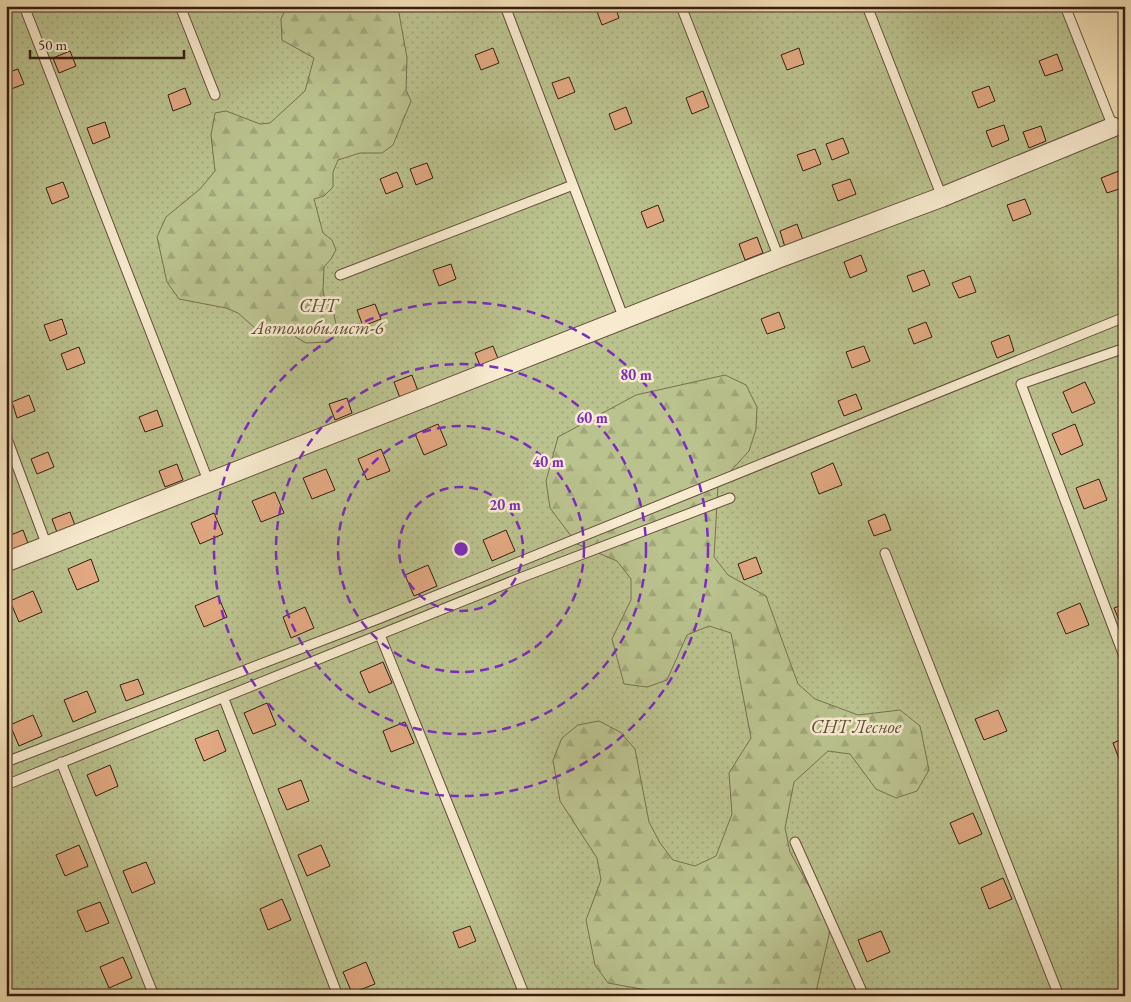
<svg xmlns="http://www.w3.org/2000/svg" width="1131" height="1002" viewBox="0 0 1131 1002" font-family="'EB Garamond',serif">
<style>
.grass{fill:url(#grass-dots);stroke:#787050}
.forest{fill:url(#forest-firs);stroke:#787050}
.building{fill:#e1a881;stroke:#361d12}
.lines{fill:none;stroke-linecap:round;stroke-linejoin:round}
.service-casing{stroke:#654e3a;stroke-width:11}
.minor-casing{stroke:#654e3a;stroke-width:21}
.service{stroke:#f7eace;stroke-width:9}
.minor{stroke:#f7eace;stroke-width:19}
.ring{fill:none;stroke:#7b2cbf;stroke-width:2.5;stroke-dasharray:9 6}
.labels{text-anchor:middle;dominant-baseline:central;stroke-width:5;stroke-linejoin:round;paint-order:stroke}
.park-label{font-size:19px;font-style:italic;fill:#5e4f37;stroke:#f7eace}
.centre{fill:#7b2cbf;stroke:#f7eace;stroke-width:2.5}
.ring-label{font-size:15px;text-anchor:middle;font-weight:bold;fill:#7b2cbf;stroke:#f7eace;stroke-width:5;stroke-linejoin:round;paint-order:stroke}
</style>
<defs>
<pattern id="grass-dots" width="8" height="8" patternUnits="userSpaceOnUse" patternTransform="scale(1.25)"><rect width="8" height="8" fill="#bac28e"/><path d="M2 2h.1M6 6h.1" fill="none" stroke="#a0a679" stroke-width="1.8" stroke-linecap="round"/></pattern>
<pattern id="forest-firs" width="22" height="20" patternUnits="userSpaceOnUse" patternTransform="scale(1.25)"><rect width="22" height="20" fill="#bac28e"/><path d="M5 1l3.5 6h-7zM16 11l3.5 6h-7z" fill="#a0a679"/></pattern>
</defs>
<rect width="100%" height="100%" fill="#f2dfb4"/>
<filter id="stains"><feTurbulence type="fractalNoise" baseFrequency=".004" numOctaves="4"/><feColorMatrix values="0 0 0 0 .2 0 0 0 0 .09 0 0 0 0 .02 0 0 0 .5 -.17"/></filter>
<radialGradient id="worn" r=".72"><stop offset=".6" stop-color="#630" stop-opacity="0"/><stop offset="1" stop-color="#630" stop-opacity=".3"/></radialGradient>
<path class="grass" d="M 6,6 L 1069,6 L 1125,148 L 1125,996 L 6,996 Z"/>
<path class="forest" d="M 287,6 L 395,6 L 399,13 L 407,58 L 406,90 L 411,101 L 393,145 L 382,153 L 360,153 L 338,160 L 333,172 L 333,187 L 324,196 L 314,199 L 323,233 L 332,240 L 336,250 L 331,259 L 324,267 L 323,290 L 325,301 L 333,310 L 338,333 L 329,342 L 306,343 L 286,331 L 264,336 L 238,313 L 226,308 L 179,299 L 167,282 L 157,237 L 166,217 L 200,189 L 215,171 L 211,135 L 215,113 L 226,111 L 260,124 L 270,123 L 305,91 L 314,58 L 282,40 L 281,19 Z
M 725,375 L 746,385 L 757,407 L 756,429 L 749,451 L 718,485 L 714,557 L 728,575 L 766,596 L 798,684 L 815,699 L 858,715 L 900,710 L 920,726 L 929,770 L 917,791 L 896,798 L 876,789 L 850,754 L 828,751 L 794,782 L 785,828 L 790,852 L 831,926 L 815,996 L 656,996 L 652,991 L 608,983 L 595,965 L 586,920 L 601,880 L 597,858 L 560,801 L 553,760 L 562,738 L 578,725 L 599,721 L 620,732 L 635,749 L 649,822 L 660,843 L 673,860 L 695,866 L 716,856 L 732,814 L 729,773 L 751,738 L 731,633 L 709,626 L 687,635 L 667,680 L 647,687 L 624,684 L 612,639 L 631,600 L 631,579 L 617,561 L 577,544 L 550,508 L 546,481 L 558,437 L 636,395 Z"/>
<path class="building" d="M 603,6 L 615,6 L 619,18 L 602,25 L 596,9 Z
M 493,48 L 499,63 L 481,70 L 475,55 Z
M 799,48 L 804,64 L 787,70 L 781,55 Z
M 70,51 L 76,66 L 59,73 L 53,58 Z
M 1057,54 L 1063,70 L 1045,76 L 1039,61 Z
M 18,69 L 24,84 L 6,91 L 6,73 Z
M 569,77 L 575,92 L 558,99 L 552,83 Z
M 989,86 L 995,101 L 978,108 L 972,92 Z
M 185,88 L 191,104 L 173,111 L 168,95 Z
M 703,91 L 709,107 L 692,114 L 686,98 Z
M 626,107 L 632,123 L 615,130 L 609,114 Z
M 105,122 L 110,137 L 93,144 L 87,128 Z
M 1004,125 L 1009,140 L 992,147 L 986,131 Z
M 1041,126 L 1046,141 L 1029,148 L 1023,132 Z
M 843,138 L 849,153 L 832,160 L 826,144 Z
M 815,149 L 821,164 L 803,171 L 797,155 Z
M 427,163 L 433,178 L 416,185 L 410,169 Z
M 1119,171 L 1125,187 L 1107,193 L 1101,178 Z
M 397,172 L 403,187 L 386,194 L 380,179 Z
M 850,179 L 856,194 L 838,201 L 832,185 Z
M 63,182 L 69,197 L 52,204 L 46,188 Z
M 1025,199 L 1031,214 L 1013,221 L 1007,205 Z
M 658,205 L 664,221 L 647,228 L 641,212 Z
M 797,224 L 803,240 L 785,247 L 780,231 Z
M 757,237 L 763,253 L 745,260 L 739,244 Z
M 861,255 L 867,271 L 850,278 L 844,262 Z
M 451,264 L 456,279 L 439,286 L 433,270 Z
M 924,270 L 930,285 L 913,292 L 907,276 Z
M 970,276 L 976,292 L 959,298 L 952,283 Z
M 375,304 L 381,319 L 363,326 L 357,310 Z
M 779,312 L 785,328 L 767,334 L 761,319 Z
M 62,319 L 67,334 L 50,341 L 44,325 Z
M 926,322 L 932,337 L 914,344 L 908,329 Z
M 1009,335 L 1014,351 L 997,358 L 991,342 Z
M 493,346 L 499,361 L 481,368 L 475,353 Z
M 864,346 L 870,361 L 852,368 L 846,352 Z
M 79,347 L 85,363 L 67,370 L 61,354 Z
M 412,375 L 418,391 L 400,398 L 394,382 Z
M 1085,382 L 1095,403 L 1072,413 L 1063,392 Z
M 856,394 L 862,409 L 844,416 L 838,401 Z
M 29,395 L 35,411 L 17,418 L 12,402 Z
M 347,398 L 352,413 L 335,420 L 329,404 Z
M 157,410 L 163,426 L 145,432 L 139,417 Z
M 438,424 L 447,445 L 424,455 L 415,434 Z
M 1075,424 L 1083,445 L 1061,455 L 1052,434 Z
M 381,449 L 390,471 L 367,480 L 358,459 Z
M 48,452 L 54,467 L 37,474 L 31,459 Z
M 833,463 L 842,485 L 819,494 L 811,473 Z
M 177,464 L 183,480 L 165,487 L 159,471 Z
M 326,469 L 335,490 L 312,499 L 303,478 Z
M 1099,479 L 1107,500 L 1084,509 L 1076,488 Z
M 275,492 L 284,513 L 261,522 L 252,501 Z
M 70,512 L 76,528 L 58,535 L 52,519 Z
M 214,513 L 223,534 L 200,544 L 191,523 Z
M 885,514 L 891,530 L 874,536 L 868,521 Z
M 23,530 L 29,546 L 12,553 L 6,537 Z
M 506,530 L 515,551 L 492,561 L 483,540 Z
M 756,557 L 762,573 L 744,580 L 738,564 Z
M 91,559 L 99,581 L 77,590 L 68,569 Z
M 428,565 L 437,586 L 414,596 L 405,575 Z
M 33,591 L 42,612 L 19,622 L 10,601 Z
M 218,596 L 227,617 L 204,627 L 195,606 Z
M 1080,603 L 1089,625 L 1066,634 L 1057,613 Z
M 1125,604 L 1125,629 L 1123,629 L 1114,608 Z
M 305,607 L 314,628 L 291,638 L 283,617 Z
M 383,662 L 392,683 L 369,693 L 360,672 Z
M 138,679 L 144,694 L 126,701 L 120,685 Z
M 87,691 L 96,712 L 73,722 L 64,700 Z
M 267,703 L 276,725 L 253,734 L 244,713 Z
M 998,710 L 1007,731 L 984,740 L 975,719 Z
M 33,715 L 42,736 L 19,746 L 10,725 Z
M 405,722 L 414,743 L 391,752 L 383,731 Z
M 218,730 L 226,751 L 204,761 L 195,739 Z
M 1125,738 L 1125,763 L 1121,764 L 1113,743 Z
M 110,765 L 118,786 L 96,796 L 87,775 Z
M 301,780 L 309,801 L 287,810 L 278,789 Z
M 973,813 L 982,834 L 959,844 L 950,823 Z
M 79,845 L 88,866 L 65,876 L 56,855 Z
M 321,845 L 330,866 L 307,876 L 298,855 Z
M 146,862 L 155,883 L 132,893 L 123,871 Z
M 1003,878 L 1012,899 L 989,909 L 981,888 Z
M 282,899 L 291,920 L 268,930 L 260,909 Z
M 100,902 L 109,923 L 86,932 L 77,911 Z
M 470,926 L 476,941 L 459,948 L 453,932 Z
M 881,931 L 890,952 L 867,962 L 858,940 Z
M 123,957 L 132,978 L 109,988 L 100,967 Z
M 366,962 L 375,984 L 352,993 L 343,972 Z"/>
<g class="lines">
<defs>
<path id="service" d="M 24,6 L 209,483
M 180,6 L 215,95
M 505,6 L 624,319
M 681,6 L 779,258
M 867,6 L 942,197
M 1065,6 L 1113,127
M 340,275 L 573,185
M 1125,348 L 1021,384 L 1125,659
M 6,436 L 47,546
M 885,553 L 1059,996
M 380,635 L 525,996
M 224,699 L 338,996
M 6,762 L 378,619 L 1125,317
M 61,762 L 154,996
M 6,785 L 520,578 L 730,498
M 795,842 L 864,996"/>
<path id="minor" d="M 6,562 L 779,258 L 942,197 L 1113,127"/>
</defs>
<use href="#service" class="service-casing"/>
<use href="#minor" class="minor-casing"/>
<use href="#service" class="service"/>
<use href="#minor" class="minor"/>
</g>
<g class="ring">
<circle cx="461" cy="549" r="62"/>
<circle cx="461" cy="549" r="123"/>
<circle cx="461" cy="549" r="185"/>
<circle cx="461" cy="549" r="247"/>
</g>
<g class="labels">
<g class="park-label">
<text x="318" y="305">СНТ<tspan x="318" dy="22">Автомобилист-6</tspan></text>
<text x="856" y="726">СНТ Лесное</text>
</g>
</g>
<circle cx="461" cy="549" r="8" class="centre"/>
<g class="ring-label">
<text x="636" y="380">80 m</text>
<text x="592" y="423">60 m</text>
<text x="548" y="467">40 m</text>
<text x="505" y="510">20 m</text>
</g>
<rect width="1131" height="1002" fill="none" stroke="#f2dfb4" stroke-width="25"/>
<rect x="8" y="8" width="1116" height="987" fill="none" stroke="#361d12" stroke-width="2.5"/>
<rect x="12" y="12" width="1106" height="977" fill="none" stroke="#361d12"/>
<path d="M30 50v8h154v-8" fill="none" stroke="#361d12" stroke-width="2.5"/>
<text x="38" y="50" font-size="15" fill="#361d12" stroke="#f7eace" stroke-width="4" paint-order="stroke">50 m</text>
<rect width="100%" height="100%" filter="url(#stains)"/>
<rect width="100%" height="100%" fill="url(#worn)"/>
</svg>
